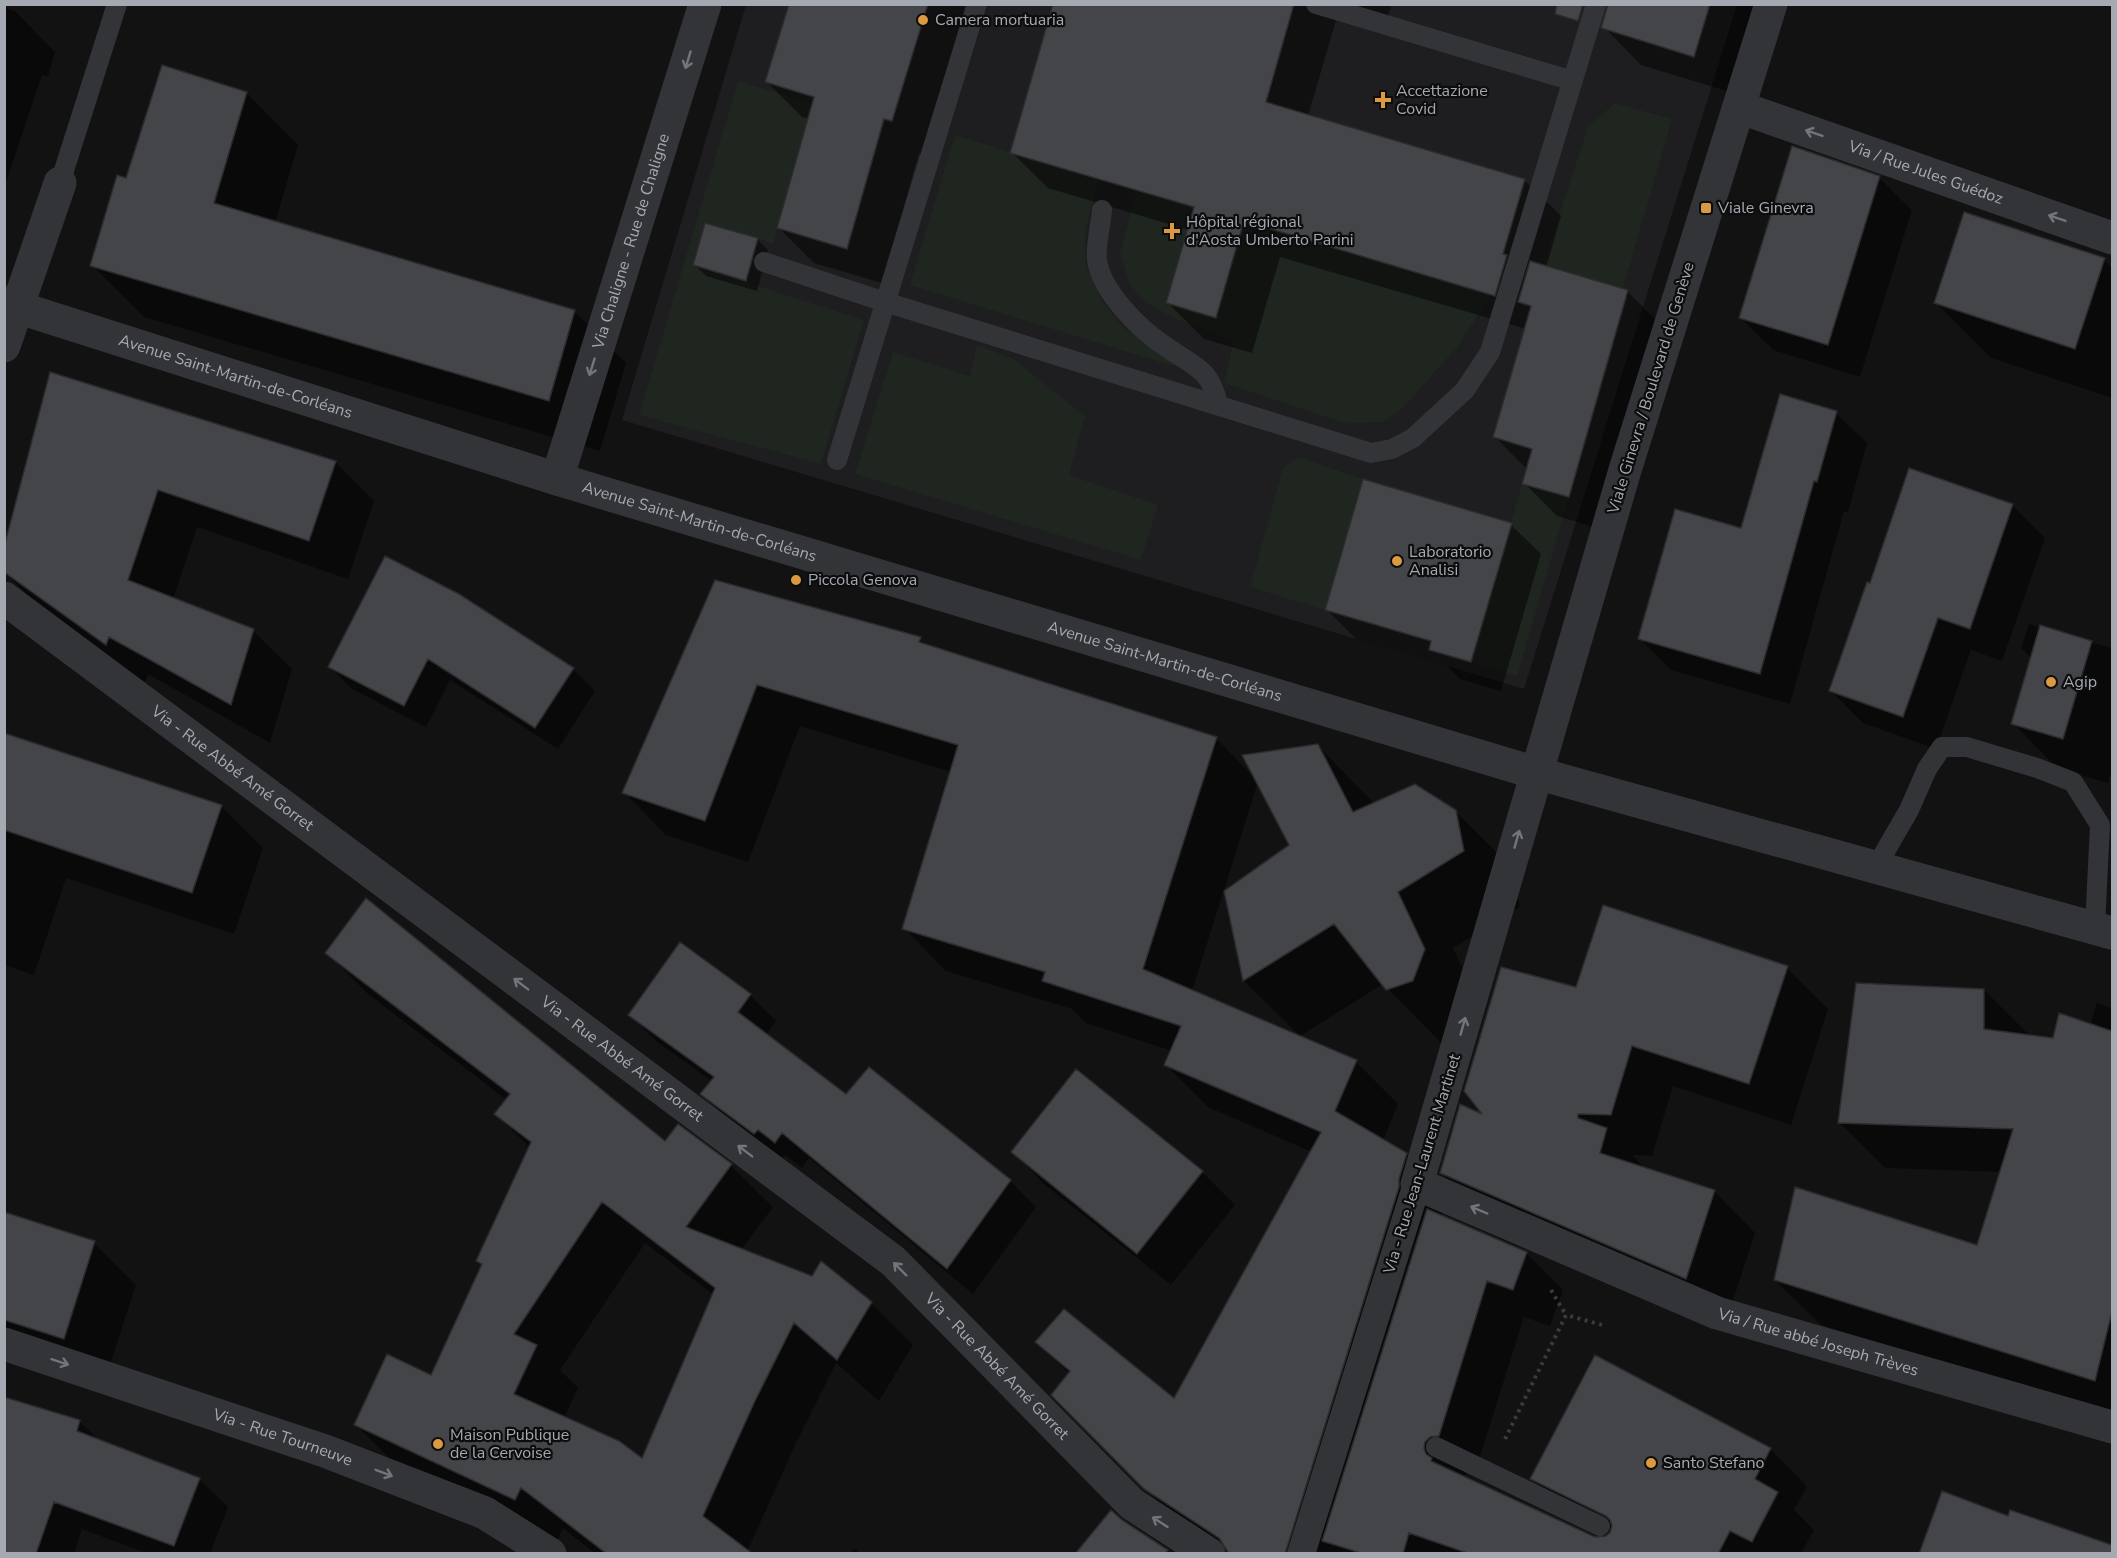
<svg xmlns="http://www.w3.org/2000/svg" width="2117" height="1558" viewBox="0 0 2117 1558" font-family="'Nunito Sans',sans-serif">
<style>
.built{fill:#1e1e20}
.green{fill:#1f251f}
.shadow{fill:#0007;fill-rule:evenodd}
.building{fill:#444548;stroke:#2c2c2f;stroke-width:1.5;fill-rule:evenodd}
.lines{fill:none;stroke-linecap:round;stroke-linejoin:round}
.path{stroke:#393b3e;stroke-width:4;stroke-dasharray:3 4.5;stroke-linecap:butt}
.service{stroke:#333438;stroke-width:20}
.pedestrian{stroke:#333438;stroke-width:28}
.minor{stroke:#333438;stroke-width:33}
.tertiary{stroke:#333438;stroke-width:33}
.oneway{stroke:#72757b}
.poi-dot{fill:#db9942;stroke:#0d0d0e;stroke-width:2}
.labels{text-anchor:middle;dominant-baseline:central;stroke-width:4.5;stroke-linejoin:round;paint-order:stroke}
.poi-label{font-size:16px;fill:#a5aab2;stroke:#0d0d0e;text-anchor:start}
.street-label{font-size:16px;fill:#a5aab2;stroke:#0d0d0e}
</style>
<rect width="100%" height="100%" fill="#121213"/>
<path class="built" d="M 746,5 L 1737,5 L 1524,689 L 622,420 Z"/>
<path class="green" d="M 738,81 L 812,103 L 773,244 L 758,238 L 693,265 L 864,320 L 821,464 L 639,415 Z
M 1615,103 L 1672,119 L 1623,288 L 1543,265 L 1588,127 Z
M 955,135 L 1098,179 L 1085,232 L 1086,266 L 1102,301 L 1125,329 L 1175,359 L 1173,366 L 910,285 Z
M 1137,190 L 1194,207 L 1166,304 L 1216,317 L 1244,221 L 1491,295 L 1458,346 L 1402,409 L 1383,422 L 1348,424 L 1224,383 L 1234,340 L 1176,319 L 1147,303 L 1129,284 L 1120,253 Z
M 977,345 L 1012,358 L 1085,416 L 1069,475 L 1158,505 L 1141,560 L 855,474 L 893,352 L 970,376 Z
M 1298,457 L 1363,479 L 1325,610 L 1250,587 L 1283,468 Z
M 1522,484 L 1569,497 L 1517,676 L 1471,662 Z"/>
<path class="shadow" d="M 798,4 L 988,4 L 970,62 L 957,58 L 928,156 L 919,153 L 882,283 L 814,263 L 779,228 L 810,119 L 802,117 L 767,82 Z
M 1054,4 L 1392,4 L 1385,25 L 1339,10 L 1308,116 L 1524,180 L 1561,216 L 1546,268 L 1627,291 L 1660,324 L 1601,529 L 1557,516 L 1524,483 L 1528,470 L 1495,437 L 1526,329 L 1280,257 L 1252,353 L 1204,339 L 1168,303 L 1189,230 L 1048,188 L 1011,152 Z
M 1612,4 L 1757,4 L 1730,92 L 1641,65 L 1605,28 Z
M 4,8 L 15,11 L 55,52 L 48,77 L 42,75 L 4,188 Z
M 247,93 L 298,145 L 275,223 L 574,311 L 626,363 L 600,451 L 144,317 L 92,265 L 127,179 Z
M 1879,178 L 1912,210 L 1860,377 L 1773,350 L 1741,318 Z
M 757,239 L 768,250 L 757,291 L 706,276 L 695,265 Z
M 2104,260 L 2112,268 L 2112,398 L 1991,358 L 1936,303 Z
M 51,374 L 335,462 L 374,501 L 348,579 L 197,527 L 173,599 L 253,631 L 292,669 L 270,743 L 148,674 L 145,682 L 40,607 L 4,572 Z
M 1836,413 L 1867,443 L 1848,512 L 1844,511 L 1790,704 L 1671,670 L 1640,639 L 1742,530 Z
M 2012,505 L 2045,538 L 2002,661 L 1971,650 L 1936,749 L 1863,723 L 1830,690 Z
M 1511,525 L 1541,554 L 1501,691 L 1460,679 L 1447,666 L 1356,639 L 1327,610 Z
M 386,558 L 573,669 L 595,691 L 558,749 L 450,680 L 426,727 L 352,689 L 330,667 Z
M 716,582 L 920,639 L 928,647 L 1216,738 L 1253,776 L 1317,745 L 1375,804 L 1455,811 L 1511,867 L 1520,907 L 1453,948 L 1481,1006 L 1443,1045 L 1383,984 L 1300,1036 L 1244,981 L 1225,892 L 1291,845 L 1258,782 L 1192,991 L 1356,1062 L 1398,1104 L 1383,1141 L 1406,1154 L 1448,1196 L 1442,1217 L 1526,1253 L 1563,1290 L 1550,1326 L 1524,1317 L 1475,1472 L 1467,1473 L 1463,1477 L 1594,1538 L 1607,1538 L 1609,1535 L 1569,1516 L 1532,1479 L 1596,1357 L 1770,1449 L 1807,1486 L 1794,1510 L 1814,1530 L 1801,1554 L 1401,1554 L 1335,1535 L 1357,1554 L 1222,1554 L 1188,1532 L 1145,1488 L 1070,1374 L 1037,1342 L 1174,1400 L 1312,1152 L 1208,1107 L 1166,1065 L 1172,1051 L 1086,1023 L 1072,1009 L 946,971 L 904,928 L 951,772 L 800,726 L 748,862 L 666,835 L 624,792 Z
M 2029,624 L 2111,648 L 2112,645 L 2112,768 L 2108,783 L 2058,769 L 2013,723 L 2032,659 L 2021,648 Z
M 4,734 L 221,806 L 263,848 L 234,934 L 66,878 L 34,975 L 4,965 Z
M 327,953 L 666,1143 L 678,1126 L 731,1166 L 773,1207 L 741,1250 L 812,1278 L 821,1263 L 871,1303 L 913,1345 L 879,1401 L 836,1363 L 796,1443 L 747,1552 L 749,1554 L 596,1554 L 563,1528 L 557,1541 L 398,1467 L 356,1425 L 431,1377 L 483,1266 L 478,1261 L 530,1148 L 496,1114 L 507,1100 L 368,994 ZM 645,1243 L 714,1295 L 642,1460 L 564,1418 L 578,1388 L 560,1370 Z
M 1787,968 L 1828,1009 L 1791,1125 L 1673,1086 L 1652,1156 L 1632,1155 L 1647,1170 L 1714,1191 L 1755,1233 L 1727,1319 L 1482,1214 L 1441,1173 L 1486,1117 L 1577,988 Z
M 1984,990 L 2029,1035 L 2054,1040 L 2090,1025 L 2097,1003 L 2112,1008 L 2112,1416 L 1821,1325 L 1775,1280 L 1978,1247 L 2002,1172 L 1885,1168 L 1840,1123 Z
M 750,995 L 776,1021 L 766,1035 L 847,1096 L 1010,1181 L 1036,1207 L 973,1294 L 809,1158 L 802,1168 L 785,1155 L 781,1159 L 729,1120 L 702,1094 L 712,1081 L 656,1041 L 630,1015 Z
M 1077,1072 L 1202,1172 L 1235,1205 L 1171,1285 L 1045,1185 L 1013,1152 Z
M 4,1214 L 94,1243 L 136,1285 L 105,1380 L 4,1348 Z
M 79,1421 L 100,1441 L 199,1479 L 228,1507 L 210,1554 L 149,1554 L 82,1529 L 74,1554 L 4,1554 Z
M 854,1548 L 861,1554 L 850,1554 Z"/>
<path class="building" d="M 789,4 L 928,4 L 892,121 L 884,119 L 847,249 L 777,228 L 814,97 L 765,82 Z
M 1053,4 L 1294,4 L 1266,102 L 1525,179 L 1503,254 L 1507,255 L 1495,296 L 1244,221 L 1216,318 L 1166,303 L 1194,207 L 1010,153 Z
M 1557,4 L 1583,4 L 1578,21 L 1555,14 Z
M 1608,4 L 1710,4 L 1694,57 L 1601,28 Z
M 162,65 L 247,92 L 214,203 L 575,310 L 549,401 L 90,266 L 117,175 L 126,178 Z
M 1792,146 L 1880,176 L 1828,345 L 1739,318 Z
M 1964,212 L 2105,258 L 2075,349 L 1934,303 Z
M 705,223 L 758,238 L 746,281 L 693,265 Z
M 1530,261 L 1628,290 L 1569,497 L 1522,484 L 1532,449 L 1493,437 L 1531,306 L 1518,302 Z
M 50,372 L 336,461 L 309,541 L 158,490 L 128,580 L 254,629 L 231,705 L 109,637 L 106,645 L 4,572 L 4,547 Z
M 1780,394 L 1837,411 L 1817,482 L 1814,481 L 1760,674 L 1638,639 L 1675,509 L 1741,528 Z
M 1909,468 L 2013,504 L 1970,629 L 1938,618 L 1903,717 L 1829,691 L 1867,582 L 1870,583 Z
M 1363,479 L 1512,523 L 1471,662 L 1429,650 L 1431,641 L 1325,610 Z
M 385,556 L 459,594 L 574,668 L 535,728 L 428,659 L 404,706 L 328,667 Z
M 715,580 L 921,637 L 919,642 L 1217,737 L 1143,969 L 1357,1060 L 1335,1111 L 1407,1153 L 1399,1179 L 1399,1187 L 1285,1554 L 1229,1554 L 1219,1538 L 1144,1489 L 1051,1395 L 1070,1371 L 1035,1342 L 1064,1309 L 1174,1398 L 1321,1132 L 1164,1065 L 1181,1026 L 1042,981 L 1045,972 L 902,929 L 958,745 L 757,685 L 705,821 L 622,793 Z
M 2040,625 L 2092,641 L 2063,739 L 2011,724 Z
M 4,733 L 222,805 L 192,893 L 4,830 Z
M 1318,744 L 1353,812 L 1415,784 L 1456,810 L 1464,851 L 1398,892 L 1425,949 L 1413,981 L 1386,990 L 1334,924 L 1243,981 L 1224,891 L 1289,845 L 1242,755 Z
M 366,898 L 665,1141 L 678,1124 L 732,1164 L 686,1227 L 812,1276 L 821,1261 L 872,1302 L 837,1360 L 794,1323 L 755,1401 L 703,1516 L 753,1554 L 607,1554 L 521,1488 L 515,1500 L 354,1425 L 387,1354 L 431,1375 L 482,1264 L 476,1261 L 531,1142 L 494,1114 L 510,1094 L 325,953 ZM 602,1202 L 715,1288 L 642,1458 L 619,1441 L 514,1394 L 537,1345 L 514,1334 Z
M 1603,905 L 1788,966 L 1749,1084 L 1632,1046 L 1611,1115 L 1578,1114 L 1578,1118 L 1607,1128 L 1600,1153 L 1715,1190 L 1686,1279 L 1440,1173 L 1460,1104 L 1482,1114 L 1464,1091 L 1501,967 L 1576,987 Z
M 680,942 L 751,994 L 738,1012 L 846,1094 L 869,1067 L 1011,1180 L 947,1269 L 782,1133 L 775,1143 L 758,1130 L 754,1134 L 700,1094 L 714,1077 L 628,1015 Z
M 1856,983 L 1984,989 L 1984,1029 L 2053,1038 L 2059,1013 L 2112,1031 L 2112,1312 L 2095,1381 L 1774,1280 L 1795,1187 L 1977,1245 L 2013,1129 L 1838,1123 Z
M 1076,1069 L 1203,1171 L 1137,1254 L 1011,1152 Z
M 1427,1209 L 1527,1252 L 1513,1290 L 1487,1281 L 1439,1436 L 1430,1437 L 1425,1442 L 1424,1448 L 1426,1454 L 1432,1458 L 1431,1461 L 1595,1537 L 1606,1536 L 1610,1532 L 1612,1526 L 1610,1520 L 1606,1516 L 1530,1479 L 1595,1355 L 1771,1448 L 1755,1479 L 1778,1492 L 1752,1542 L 1730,1531 L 1718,1554 L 1470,1554 L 1409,1533 L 1403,1554 L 1364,1554 L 1322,1541 Z
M 4,1212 L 95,1241 L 64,1339 L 4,1320 Z
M 4,1397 L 80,1420 L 77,1431 L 200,1478 L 174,1546 L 54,1502 L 36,1554 L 4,1554 Z
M 1942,1491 L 2008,1516 L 2010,1510 L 2112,1545 L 2112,1554 L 1919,1554 Z
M 1111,1510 L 1122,1520 L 1168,1550 L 1165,1554 L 1075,1554 Z"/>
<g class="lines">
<path class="path" d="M 1551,1290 L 1566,1315
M 1505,1439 L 1566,1315 L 1606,1326"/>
<path class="service" d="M 1316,4 L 1573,81
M 60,183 L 117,4
M 1102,210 C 1101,223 1095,249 1097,260 C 1101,291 1140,330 1165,346 C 1193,366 1211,368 1218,405
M 764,262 L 885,302 L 1371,453 L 1392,449 L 1413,438 L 1465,390 L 1490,352 L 1596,4
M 837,460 L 977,4
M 1876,867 L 1909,810 L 1927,769 L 1942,747 L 1967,747 L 2037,768 L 2073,782 L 2100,825 L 2095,927
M 1436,1447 L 1600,1526"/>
<path class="pedestrian" d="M 1301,1554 L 1417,1184"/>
<g class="minor">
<path id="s1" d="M 1771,4 L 1625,470 L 1417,1184 L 1717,1313 L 2112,1427"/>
<path id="s2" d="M 1739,107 L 2112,238"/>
<path d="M 4,346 L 60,183"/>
<path id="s3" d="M 557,479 L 705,4"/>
<path id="s4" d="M 4,598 L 893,1261 L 1132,1504 L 1209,1554"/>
<path id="s5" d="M 4,1344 L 325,1451 L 485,1513 L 550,1554"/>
</g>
<path class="tertiary" id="s6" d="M 4,303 L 557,479 L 1536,773 L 2112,933"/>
</g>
<defs><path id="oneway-shaft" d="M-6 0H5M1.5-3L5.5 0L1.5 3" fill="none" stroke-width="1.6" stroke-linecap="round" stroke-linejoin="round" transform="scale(1.5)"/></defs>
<g class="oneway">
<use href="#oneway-shaft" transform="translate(688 60) rotate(107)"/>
<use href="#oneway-shaft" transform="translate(1814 133) rotate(-161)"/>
<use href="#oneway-shaft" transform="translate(2057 218) rotate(-161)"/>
<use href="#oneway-shaft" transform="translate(592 367) rotate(107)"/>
<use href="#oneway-shaft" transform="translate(1517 839) rotate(-74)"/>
<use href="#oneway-shaft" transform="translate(521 984) rotate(-143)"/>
<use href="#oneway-shaft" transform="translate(1463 1026) rotate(-74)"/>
<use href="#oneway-shaft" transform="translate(745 1151) rotate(-143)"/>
<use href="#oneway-shaft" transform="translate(1479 1210) rotate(-157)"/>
<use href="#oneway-shaft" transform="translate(900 1269) rotate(-135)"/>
<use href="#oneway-shaft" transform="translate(60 1362) rotate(18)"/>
<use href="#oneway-shaft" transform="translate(384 1473) rotate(21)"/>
<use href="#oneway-shaft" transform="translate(1160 1522) rotate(-147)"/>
</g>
<g class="poi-dot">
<circle cx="923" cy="20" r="6"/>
<path d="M1380 91h6v6h6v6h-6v6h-6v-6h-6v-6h6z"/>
<rect x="1700" y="202" width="12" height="12" rx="3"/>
<path d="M1169 222h6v6h6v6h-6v6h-6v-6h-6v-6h6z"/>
<circle cx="1397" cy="561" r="6"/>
<circle cx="796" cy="580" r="6"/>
<circle cx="2051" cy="682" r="6"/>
<circle cx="438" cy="1444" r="6"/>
<circle cx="1651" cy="1463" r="6"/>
</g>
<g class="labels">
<g class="poi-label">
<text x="935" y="20">Camera mortuaria</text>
<text x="1396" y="91">Accettazione<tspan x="1396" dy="18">Covid</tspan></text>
<text x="1718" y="208">Viale Ginevra</text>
<text x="1186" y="222">Hôpital régional<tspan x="1186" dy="18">d'Aosta Umberto Parini</tspan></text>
<text x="1409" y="552">Laboratorio<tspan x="1409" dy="18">Analisi</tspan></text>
<text x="808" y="580">Piccola Genova</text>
<text x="2063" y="682">Agip</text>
<text x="450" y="1435">Maison Publique<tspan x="450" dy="18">de la Cervoise</tspan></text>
<text x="1663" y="1463">Santo Stefano</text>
</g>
<g class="street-label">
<text stroke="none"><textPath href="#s2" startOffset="198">Via / Rue Jules Guédoz</textPath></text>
<text stroke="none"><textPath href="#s3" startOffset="249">Via Chaligne - Rue de Chaligne</textPath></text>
<text stroke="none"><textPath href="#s6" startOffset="243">Avenue Saint-Martin-de-Corléans</textPath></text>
<text transform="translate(1651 388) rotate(-73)">Viale Ginevra / Boulevard de Genève</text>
<text stroke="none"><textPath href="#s6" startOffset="729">Avenue Saint-Martin-de-Corléans</textPath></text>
<text stroke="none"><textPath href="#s6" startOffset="1215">Avenue Saint-Martin-de-Corléans</textPath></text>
<text stroke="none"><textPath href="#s4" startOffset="285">Via - Rue Abbé Amé Gorret</textPath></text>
<text stroke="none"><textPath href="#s4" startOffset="771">Via - Rue Abbé Amé Gorret</textPath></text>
<text transform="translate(1422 1164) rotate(-73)">Via - Rue Jean-Laurent Martinet</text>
<text stroke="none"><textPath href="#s1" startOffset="1664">Via / Rue abbé Joseph Trèves</textPath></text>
<text stroke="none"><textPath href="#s4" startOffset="1257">Via - Rue Abbé Amé Gorret</textPath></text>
<text stroke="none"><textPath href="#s5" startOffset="294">Via - Rue Tourneuve</textPath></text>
</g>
</g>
<rect width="2117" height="1558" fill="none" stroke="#a5aab2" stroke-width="12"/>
</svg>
